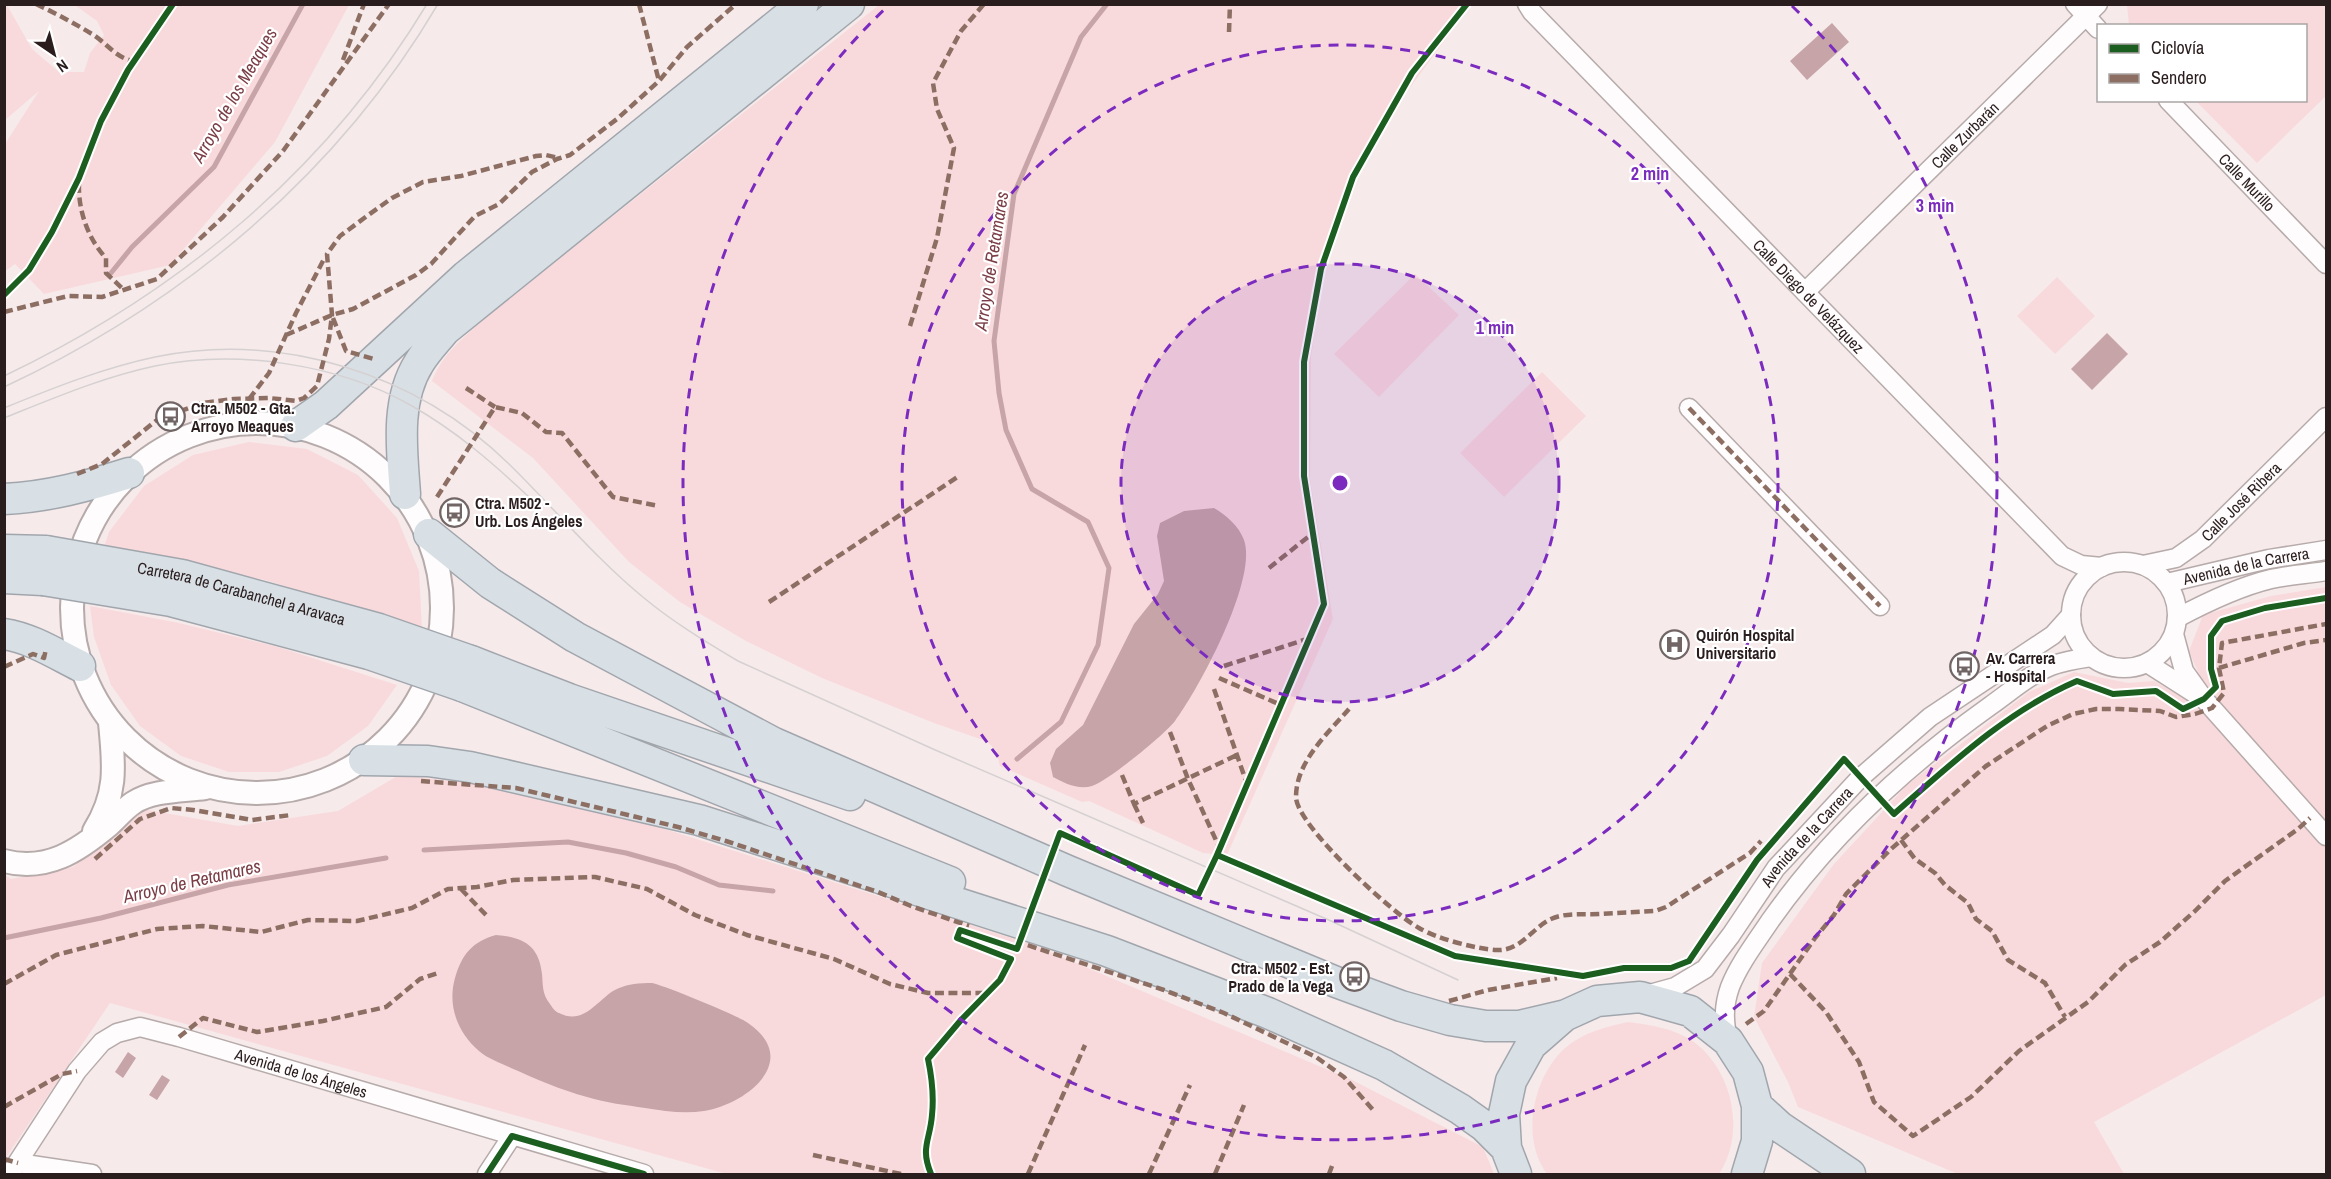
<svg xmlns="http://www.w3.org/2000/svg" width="2331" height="1179" viewBox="0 0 2331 1179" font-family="'Archivo Narrow',sans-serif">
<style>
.green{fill:#f9dadc}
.water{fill:#c7a4a7}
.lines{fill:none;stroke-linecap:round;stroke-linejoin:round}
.stream{stroke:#c7a4a7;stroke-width:5}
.minor-casing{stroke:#b6aaaa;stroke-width:21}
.tertiary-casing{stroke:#b6aaaa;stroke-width:26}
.trunk-casing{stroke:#a1a6ad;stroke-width:33}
.minor{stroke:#fefcfc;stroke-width:18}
.tertiary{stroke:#fefcfc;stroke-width:22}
.trunk{stroke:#d8e0e5;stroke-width:30}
.tram{stroke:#d5d0d1;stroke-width:1.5}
.trunk-bridge-casing{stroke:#a1a6ad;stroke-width:33;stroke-linecap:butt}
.trunk-bridge{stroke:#d8e0e5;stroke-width:30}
.quiet{stroke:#8d6e63;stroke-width:4.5;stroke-dasharray:9 4.5;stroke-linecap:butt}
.cycleway-casing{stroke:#fff;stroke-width:10}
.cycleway{stroke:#1b5e20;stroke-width:6}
.ring{fill:none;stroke:#7b2cbf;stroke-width:3;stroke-dasharray:10 8}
.labels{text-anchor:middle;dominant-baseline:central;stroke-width:4.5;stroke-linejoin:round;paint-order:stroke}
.street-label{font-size:16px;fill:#2a1d1e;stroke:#fff}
.poi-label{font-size:16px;font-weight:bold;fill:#2a1d1e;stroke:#fff;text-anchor:start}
.water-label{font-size:18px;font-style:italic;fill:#7b3d45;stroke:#fff}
.centre{fill:#7b2cbf;stroke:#fff;stroke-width:3}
.ring-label{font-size:18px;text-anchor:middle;font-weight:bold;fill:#7b2cbf;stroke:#fff;stroke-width:4.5;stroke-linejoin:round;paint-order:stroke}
</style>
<rect width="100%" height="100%" fill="#f6eaea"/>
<path class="green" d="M 5,4 L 7,5 L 32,49 L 59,72 L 84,72 L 90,53 L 104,35 L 97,21 L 76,6 L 78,5 L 349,5 L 275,142 L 170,265 L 44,294 L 15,264 L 5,271 L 5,144 L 39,91 L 5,120 Z
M 879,5 L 1464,5 L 1453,29 L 1398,104 L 1357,179 L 1324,273 L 1311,357 L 1310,479 L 1333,619 L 1227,855 L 1203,853 L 1089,801 L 1082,802 L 1000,766 L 996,750 L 986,741 L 934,723 L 822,678 L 746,641 L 680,602 L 629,562 L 533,458 L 432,381 C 444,349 475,328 501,305 Z
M 2127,5 L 2326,5 L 2326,96 L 2257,163 L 2196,101 L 2306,100 L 2306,26 L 2129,25 Z
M 1415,274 L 1459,315 L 1379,397 L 1334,354 Z
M 2057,277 L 2095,316 L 2055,354 L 2017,316 Z
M 1542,372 L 1586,416 L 1504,497 L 1460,453 Z
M 249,442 L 307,449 L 358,475 L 397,518 L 419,571 L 422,629 L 265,580 L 104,547 L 109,532 L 144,486 L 193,455 Z
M 2326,587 L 2326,995 L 2094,1122 L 2124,1174 L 1958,1174 L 1798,1107 L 1788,1082 L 1754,1017 L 1762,963 L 1834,864 L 1907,785 L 2029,692 L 2074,672 L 2128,683 L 2154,681 L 2192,703 L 2210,690 L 2200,677 L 2189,651 L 2203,615 L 2271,596 Z
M 90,606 L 179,623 L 278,647 L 397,685 L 368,726 L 327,756 L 279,772 L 229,772 L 181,756 L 140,726 L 111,685 L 94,637 Z
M 399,775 L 547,792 L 1031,944 L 1352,1080 L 1483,1147 L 1494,1174 L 727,1174 L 110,1003 L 5,1159 L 5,875 L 11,879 L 73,867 L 142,809 L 238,826 L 338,811 Z
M 1628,1022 C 1651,1025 1674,1028 1694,1042 C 1733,1071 1746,1133 1719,1174 L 1547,1174 C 1520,1138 1533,1077 1565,1048 C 1584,1032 1605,1027 1628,1022 Z"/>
<path class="water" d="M 1832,23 L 1849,42 L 1807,80 L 1790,61 Z
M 2107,333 L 2128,354 L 2092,390 L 2071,369 Z
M 1214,508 C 1226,515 1239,526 1244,540 C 1258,579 1199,689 1175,721 C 1164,735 1108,781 1092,786 C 1078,790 1064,783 1053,777 L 1050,763 L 1056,749 L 1083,725 L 1134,624 L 1158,594 L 1164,581 L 1157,536 L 1160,523 L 1184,511 Z
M 496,935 C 523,937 539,945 542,974 C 543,985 542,994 550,1004 C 552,1007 555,1012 559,1013 C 583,1025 595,1003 613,991 C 618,988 627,985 634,984 C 639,983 647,983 652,983 C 663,985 739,1016 748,1023 C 802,1060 747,1104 704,1111 C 684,1114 664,1111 645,1108 C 626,1105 606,1103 587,1097 C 561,1090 536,1079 511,1068 C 501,1063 488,1059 479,1051 C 458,1033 447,1006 455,978 C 462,954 472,942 496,935 Z
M 128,1052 L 136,1058 L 123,1078 L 115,1072 Z
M 162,1075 L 170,1080 L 157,1100 L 149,1095 Z"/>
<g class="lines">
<path class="stream" d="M 111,273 L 132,247 L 214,167 L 303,4
M 1017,759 L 1061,722 L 1098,645 L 1109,568 L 1088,522 L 1032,489 L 1006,430 L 999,393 L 994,341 L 1014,194 L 1081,37 L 1107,4
M 424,850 L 568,842 L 626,853 L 676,867 L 719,885 L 773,891
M 4,938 L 101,918 L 228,885 L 386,858"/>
<defs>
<g id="minor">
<path id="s1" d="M 1527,4 L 1532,12 L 2062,556 L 2081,565 L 2102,567"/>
<path d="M 2075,4 L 2098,29"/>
<path id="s2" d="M 2168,100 L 2326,264"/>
<path id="s3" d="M 1805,292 L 2098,4"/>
<path d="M 1689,408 L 1880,606"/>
<circle cx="2124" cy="615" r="53"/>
<path id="s4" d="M 2143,565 L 2176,558 L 2203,539 L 2326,417"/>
<path id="s5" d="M 2167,583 L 2269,559 L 2326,550"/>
<path d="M 2177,618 C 2207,602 2238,587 2271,579 C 2289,575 2308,574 2326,571"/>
<path d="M 2174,634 L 2184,671 L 2204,699 L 2326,836"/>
<path d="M 2147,663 L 2197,695"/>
<path id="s6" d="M 1646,995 L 1675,987 L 1705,969 L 1731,935 L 1776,868 L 1860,778 L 1930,717 L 2053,635 L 2071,615"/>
<path d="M 1728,1041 C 1724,1021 1723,1007 1730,987 C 1739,964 1756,942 1770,921 C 1829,837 1906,766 1990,706 C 2010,692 2029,675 2051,666 C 2064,661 2077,659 2091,657"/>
<path d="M 18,1163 L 92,1174"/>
<path id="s7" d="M 10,1174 L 77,1071 L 102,1042 L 117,1033 L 140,1027 L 179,1037 L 644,1174"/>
<path d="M 487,1174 L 512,1136"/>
</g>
<path id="tertiary" d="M72 608a185 185 0 1 1 370 0a185 185 0 1 1-370 0Z
M 94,831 C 118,793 114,765 110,723
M 4,861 C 47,872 78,851 109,825 C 117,818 124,809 133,803 C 152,790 183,791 205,788"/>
<path id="trunk" d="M 296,426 L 326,405 L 466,276 L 803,4
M 405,494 C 402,451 395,401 419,363 C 426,351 436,341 445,330 L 849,4
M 4,499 C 48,497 88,486 129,473
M 429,534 L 490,583 L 575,637 L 774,743 L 1068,871 L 1336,982 L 1401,1006 L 1450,1020 L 1486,1026 L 1519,1026 L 1566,1015 L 1597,1001 L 1640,997 L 1690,1011 L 1728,1041 L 1748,1072 L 1757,1106 L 1757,1141 L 1747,1174
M 4,550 L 46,551
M 4,578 L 43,580
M 4,634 C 31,638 56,654 80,666
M 471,661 L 569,699 L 850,795
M 462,686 L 950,882
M 364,760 L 428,761 L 470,767 L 699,820 L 1107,951 L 1268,1013 L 1384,1065 L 1460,1109 L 1484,1126 L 1506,1148
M 1757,1106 L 1780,1127 L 1850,1174
M 1516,1174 L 1506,1148 L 1504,1114 L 1511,1081 L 1531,1045 L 1563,1017"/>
</defs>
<use href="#minor" class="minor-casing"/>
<use href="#tertiary" class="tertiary-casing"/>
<use href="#trunk" class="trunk-casing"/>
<use href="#minor" class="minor"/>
<use href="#tertiary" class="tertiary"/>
<use href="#trunk" class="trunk"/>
<path class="tram" d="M 4,376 C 178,293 326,171 427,4
M 4,387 C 182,304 338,174 438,4
M 4,408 C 53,388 103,368 155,357 C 282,331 417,374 509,464 C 554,508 595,558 644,598 C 673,622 706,642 738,661 L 933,749 L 1331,921 L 1458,980
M 4,418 C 54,398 103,377 155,366 C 237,349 339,364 412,406 C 456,431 493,463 530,498"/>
<defs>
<g id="trunk-bridge">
<path id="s8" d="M 46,551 L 182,575 L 379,629 L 471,661"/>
<path d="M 43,580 L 171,601 L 369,654 L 462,686"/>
</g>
</defs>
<use href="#trunk-bridge" class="trunk-bridge-casing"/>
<use href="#trunk-bridge" class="trunk-bridge"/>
<path class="quiet" d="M 36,4 C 55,13 74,23 92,34 C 107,43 117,60 136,61
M 639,4 L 659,81
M 1229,32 L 1230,4
M 343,60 L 364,4
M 79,184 C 78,210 88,239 106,258 L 106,273 L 124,290
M 4,312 L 68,296 L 102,297 L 157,279 L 223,217 L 283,151 L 389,4
M 333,318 L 346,351 L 374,359
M 910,326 L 937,238 L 954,148 L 937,109 L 933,83 L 961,31 L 984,4
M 286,335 L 332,315 L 353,309 L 416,275 L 431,264 L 475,216 L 499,204 L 532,172 L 557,159 L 570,155 L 617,119 L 659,81 L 687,47 L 736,4
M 466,388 L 495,407
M 249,399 L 269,373 L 296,313 L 325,257
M 1689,408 L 1880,606
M 77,474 L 102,464 L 157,420 L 202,403 L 234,399 L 269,398 L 296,401 L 304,398 L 317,386 L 329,339 L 332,315 L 327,254 L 340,236 L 367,216 L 392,198 L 423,182 L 461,176 L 536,156 L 546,155 L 559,158
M 437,497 L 495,407 L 522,413 L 546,432 L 562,433 L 613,497 L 659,506
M 1269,568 L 1313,533
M 769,602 L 959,476
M 1224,666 L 1310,638
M 4,667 L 33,654 L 44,658 L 46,649
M 2219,668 L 2304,643 L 2326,640
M 1219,678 L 1281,705
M 1214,689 L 1247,784
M 1349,709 C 1327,734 1296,762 1296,797 C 1296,825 1393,914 1419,928 C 1438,939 1476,949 1497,950 C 1521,951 1532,928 1551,919 C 1567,912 1584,915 1601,914 C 1619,913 1637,912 1655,911 L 1666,907 L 1750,853 L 1761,841
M 1170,732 L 1188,779 L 1220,849
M 1122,775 L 1134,804 L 1237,755
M 421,781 L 516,788 L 678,827 L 726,841 L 878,892 L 911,906 L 969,926
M 1134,804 L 1143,823
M 1901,840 L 1915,859 L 1935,873 L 1945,885 L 1968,903 L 1976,919 L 1992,931 L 2008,960 L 2045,983 L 2065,1017
M 95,859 L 140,819 L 171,808 L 193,810 L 252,820 L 291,815
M 461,889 L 487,916
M 1015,941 L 1164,990 L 1224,1013 L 1316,1057 L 1344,1077 L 1374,1111
M 1790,974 L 1826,1012 L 1859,1062 L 1874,1102 L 1913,1136 L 1971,1097 L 2019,1051 L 2088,1002 L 2125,965 L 2160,942 L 2195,911 L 2225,881 L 2298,829 L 2310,818
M 4,984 L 56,955 L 157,929 L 203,926 L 261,932 L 308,920 L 357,921 L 412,908 L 448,889 L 477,887 L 513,880 L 595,877 L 647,889 L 695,915 L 747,935 L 834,959 L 890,984 L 928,993 L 987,993
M 1449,1001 L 1488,990 L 1557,978
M 1746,1024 L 1764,1011 L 1815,938 L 1834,915 L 1846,894 L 1891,849 L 1986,766 L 2047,726 L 2073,714 L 2096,709 L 2119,709 L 2160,711 L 2176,717 L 2195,714 L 2212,708 L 2224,693 L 2219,668 L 2222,643 L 2326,624
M 179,1037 L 203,1018 L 257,1032 L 323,1021 L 386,1007 L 420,979 L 438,973
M 4,1107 L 62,1074 L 77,1071
M 813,1155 L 901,1174
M 4,1159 L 18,1163
M 1028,1174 L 1085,1045
M 1149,1174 L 1190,1085
M 1215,1174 L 1244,1105
M 1329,1174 L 1332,1166"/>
<defs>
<path id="cycleway" d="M 4,295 L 29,270 L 52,232 L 79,178 L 101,121 L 128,70 L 173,4
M 1217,855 L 1455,956 L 1583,976 L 1624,968 L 1671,968 L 1689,961 L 1757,860 L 1844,759 L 1894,814 C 1951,764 2007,711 2077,681 L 2113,694 L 2156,691 L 2183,709 L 2204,699 L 2216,687 L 2211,669 L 2211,636 L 2222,621 L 2265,608 L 2326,598
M 487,1174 L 512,1136 L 644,1174
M 931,1174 C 920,1147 930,1141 932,1115 C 934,1096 932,1078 928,1059 L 961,1020 L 1000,980 L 1011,959 L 957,938 L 960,930 L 1017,949 L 1060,833 L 1198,895 L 1217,855 L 1324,604 L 1304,476 L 1304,362 L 1321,269 L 1353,177 L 1412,73 L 1467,4"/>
</defs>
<use href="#cycleway" class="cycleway-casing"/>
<use href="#cycleway" class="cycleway"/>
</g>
<circle cx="1340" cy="483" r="219" fill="#7b2cbf" fill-opacity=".12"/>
<g class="ring">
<circle cx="1340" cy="483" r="219"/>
<circle cx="1340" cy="483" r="438"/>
<path d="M1792 6A657 657 0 1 1 888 6"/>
</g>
<defs>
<symbol id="bus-ring" viewBox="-11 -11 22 22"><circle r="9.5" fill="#fff" stroke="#716565" stroke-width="1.5"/><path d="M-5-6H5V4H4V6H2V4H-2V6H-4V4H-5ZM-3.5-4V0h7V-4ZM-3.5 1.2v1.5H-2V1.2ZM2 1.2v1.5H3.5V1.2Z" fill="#716565"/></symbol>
<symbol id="hospital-ring" viewBox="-11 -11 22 22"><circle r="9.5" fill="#fff" stroke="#716565" stroke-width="1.5"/><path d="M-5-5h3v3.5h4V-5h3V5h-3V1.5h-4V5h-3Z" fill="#716565"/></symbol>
</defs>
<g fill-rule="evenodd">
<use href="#bus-ring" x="154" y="400" width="33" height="33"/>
<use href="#bus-ring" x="438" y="496" width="33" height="33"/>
<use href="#hospital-ring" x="1658" y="628" width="33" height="33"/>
<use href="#bus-ring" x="1948" y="650" width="33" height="33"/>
<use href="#bus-ring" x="1338" y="960" width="33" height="33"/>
</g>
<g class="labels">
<g class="street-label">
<text stroke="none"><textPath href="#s3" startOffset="224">Calle Zurbarán</textPath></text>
<text stroke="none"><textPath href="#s2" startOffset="114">Calle Murillo</textPath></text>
<text stroke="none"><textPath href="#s1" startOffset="406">Calle Diego de Velázquez</textPath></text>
<text stroke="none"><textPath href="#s4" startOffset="120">Calle José Ribera</textPath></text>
<text stroke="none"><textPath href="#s5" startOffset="81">Avenida de la Carrera</textPath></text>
<text stroke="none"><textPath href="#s8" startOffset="200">Carretera de Carabanchel a Aravaca</textPath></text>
<text stroke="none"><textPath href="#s6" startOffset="232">Avenida de la Carrera</textPath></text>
<text stroke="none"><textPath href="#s7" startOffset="370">Avenida de los Ángeles</textPath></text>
</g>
<g class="poi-label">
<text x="191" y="408">Ctra. M502 - Gta.<tspan x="191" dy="18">Arroyo Meaques</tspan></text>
<text x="475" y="503">Ctra. M502 -<tspan x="475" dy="18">Urb. Los Ángeles</tspan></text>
<text x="1696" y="635">Quirón Hospital<tspan x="1696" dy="18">Universitario</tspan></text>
<text x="1986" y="658">Av. Carrera<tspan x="1986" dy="18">- Hospital</tspan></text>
<text x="1333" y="968" text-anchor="end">Ctra. M502 - Est.<tspan x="1333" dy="18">Prado de la Vega</tspan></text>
</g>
<g class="water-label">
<text transform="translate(234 95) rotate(-60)">Arroyo de los Meaques</text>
<text transform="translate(991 261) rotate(-81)">Arroyo de Retamares</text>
<text transform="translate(192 881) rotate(-13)">Arroyo de Retamares</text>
</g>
</g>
<circle cx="1340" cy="483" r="9" class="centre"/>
<g class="ring-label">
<text x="1650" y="180">2 min</text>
<text x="1935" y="212">3 min</text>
<text x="1495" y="334">1 min</text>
</g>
<rect width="2331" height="1179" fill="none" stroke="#2a1d1e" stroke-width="12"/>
<rect x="2097" y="24" width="210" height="78" fill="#ffffff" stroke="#aaa5a5" stroke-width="1.5"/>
<rect x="2109" y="44" width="30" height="9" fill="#1b5e20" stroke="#aaa5a5" stroke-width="1.5"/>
<text x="2151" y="54" font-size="18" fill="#2a1d1e">Ciclovía</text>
<rect x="2109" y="74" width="30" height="9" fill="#8d6e63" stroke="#aaa5a5" stroke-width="1.5"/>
<text x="2151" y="84" font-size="18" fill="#2a1d1e">Sendero</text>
<g transform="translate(54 54) rotate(145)" stroke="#ffffff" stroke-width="4.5" paint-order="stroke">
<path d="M0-4.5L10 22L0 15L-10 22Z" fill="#2a1d1e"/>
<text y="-9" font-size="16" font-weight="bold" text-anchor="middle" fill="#2a1d1e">N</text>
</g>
</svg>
